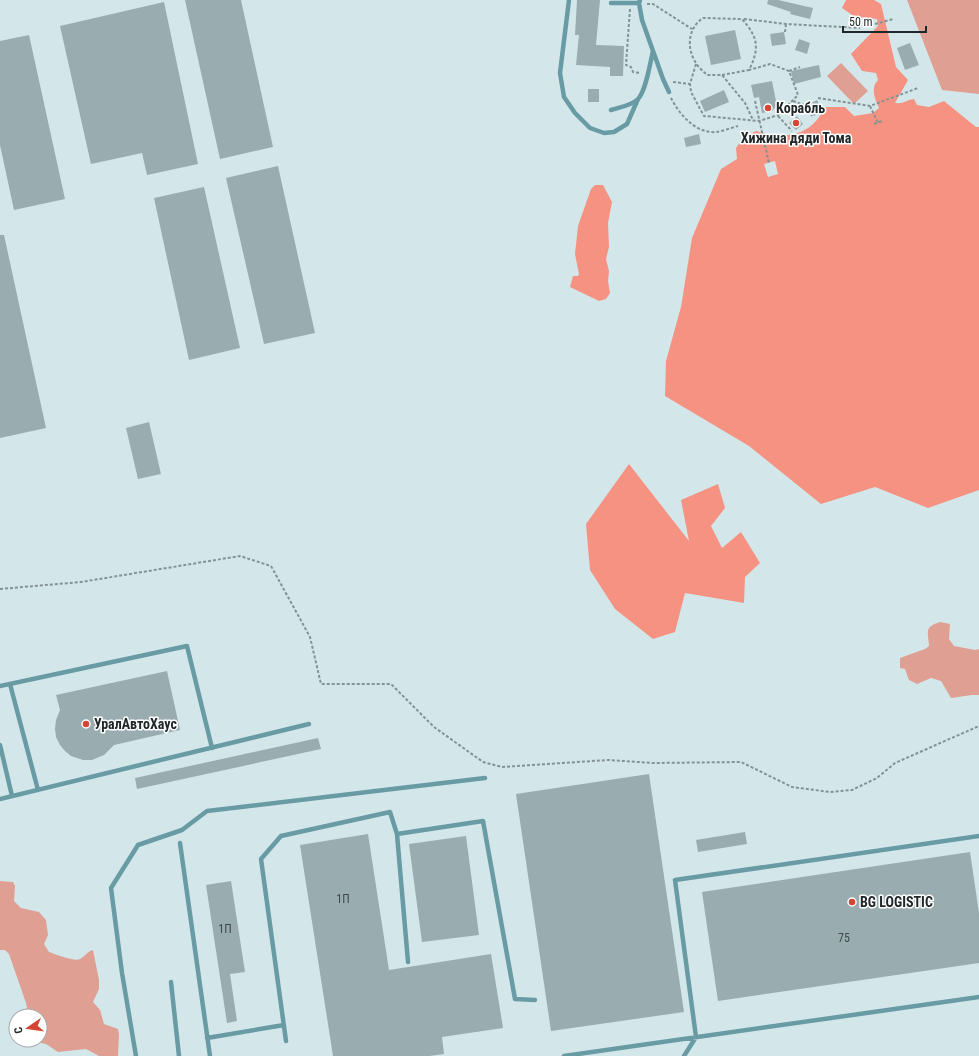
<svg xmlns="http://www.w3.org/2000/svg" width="979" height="1056" viewBox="0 0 979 1056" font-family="'Roboto Condensed',sans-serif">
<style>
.green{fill:#e09f93}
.water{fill:#f59282}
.pier{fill:#d3e7ea}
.building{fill:#99acaf}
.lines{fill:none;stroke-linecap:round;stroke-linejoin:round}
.path{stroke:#849294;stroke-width:2;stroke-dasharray:3 2;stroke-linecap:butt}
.lane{stroke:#699ba4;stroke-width:4.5}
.poi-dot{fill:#d34635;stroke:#fff;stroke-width:1.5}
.labels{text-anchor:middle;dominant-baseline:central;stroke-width:3;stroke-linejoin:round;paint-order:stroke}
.number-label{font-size:12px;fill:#3e484a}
.poi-label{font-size:14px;font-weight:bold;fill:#202728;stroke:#fff;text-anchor:start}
</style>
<rect width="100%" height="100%" fill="#d3e7ea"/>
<path class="green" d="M 907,0 L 979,0 L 979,94 L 942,90 Z
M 841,63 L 868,91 L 854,104 L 827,76 Z
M 940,622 L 950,624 L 949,639 L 954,646 L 975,650 L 979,649 L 979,695 L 972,695 L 951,698 L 941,681 L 931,678 L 917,684 L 909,680 L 905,669 L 900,668 L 900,658 L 925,649 L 929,646 C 928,631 924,627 940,622 Z
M 0,881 L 13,882 L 15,886 L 14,901 L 21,908 L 39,912 L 46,920 L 48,935 L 44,944 L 49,952 C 55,954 75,962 80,959 C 86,956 86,952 93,950 L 99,980 L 99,989 L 93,1002 L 100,1010 L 104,1024 L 118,1029 L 119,1034 L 118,1056 L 99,1056 L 86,1049 L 58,1052 L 46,1044 L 31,1041 L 31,1040 L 40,1040 L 40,1016 L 23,1016 L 23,1011 L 27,1008 L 26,1003 L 9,954 L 5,950 L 0,950 Z"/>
<path class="water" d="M 846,0 L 874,0 L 881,4 L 896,67 L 908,80 L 895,103 C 905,104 905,100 914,99 L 917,105 L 929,107 L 944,101 L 976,127 L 979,127 L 979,490 L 928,508 L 875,487 L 821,504 L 749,446 L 665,396 L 666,361 L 681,307 L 692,238 L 721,169 L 737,159 L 736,148 L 743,138 L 756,131 C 784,140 811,137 825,107 L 845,107 L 854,116 L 873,113 L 879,108 C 875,99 870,88 878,80 L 876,73 L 862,71 L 851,54 L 878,26 L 877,19 L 855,17 L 842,8 Z
M 595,185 L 603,185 L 612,202 L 608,223 L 609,247 L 606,259 L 609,271 L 608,281 L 610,293 L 606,299 L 599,301 L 570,287 L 573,276 L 578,276 L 579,274 L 575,254 L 578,226 L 591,189 Z
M 629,464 L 689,541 L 681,500 L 718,484 L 725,508 L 711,526 L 722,548 L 741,532 L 760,563 L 745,577 L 744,603 L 685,593 L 675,632 L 653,639 L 615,609 L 590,570 L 586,524 Z"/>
<path class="pier" d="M 775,161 L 778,174 L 768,177 L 764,164 Z"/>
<path class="building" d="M 185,0 L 241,0 L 273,147 L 220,159 Z
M 577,0 L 600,0 L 596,45 L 624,46 L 623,76 L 610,76 L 610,67 L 576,65 L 579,35 L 575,35 Z
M 768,0 L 778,0 L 813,8 L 810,19 L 790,14 L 791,12 L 767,4 Z
M 164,2 L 198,164 L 147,175 L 142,153 L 91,164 L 60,26 Z
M 735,30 L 741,59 L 711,65 L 705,36 Z
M 784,32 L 786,44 L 772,46 L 770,34 Z
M 29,35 L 65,199 L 14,210 L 0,145 L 0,41 Z
M 799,39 L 810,43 L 807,54 L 795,50 Z
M 910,43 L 919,65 L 905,70 L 897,48 Z
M 819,65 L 821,77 L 794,84 L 791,71 Z
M 772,81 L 777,106 L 772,111 L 762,113 L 759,97 L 754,98 L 751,85 Z
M 588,89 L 599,89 L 599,102 L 588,102 Z
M 724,90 L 729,102 L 705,112 L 700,101 Z
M 817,100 L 822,111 L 814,116 L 808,105 Z
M 797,116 L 803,124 L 796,130 L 789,123 Z
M 699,134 L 701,144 L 686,147 L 684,138 Z
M 278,166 L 315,333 L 264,344 L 226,178 Z
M 204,187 L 240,348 L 189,360 L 154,198 Z
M 0,235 L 4,235 L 46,428 L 0,438 Z
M 149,422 L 161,474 L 138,479 L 126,428 Z
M 167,671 L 180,730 L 114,745 L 104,755 L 92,760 L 83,760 L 71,756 L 65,751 L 60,745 L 56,737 L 55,729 L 56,720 L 60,710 L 56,695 Z
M 318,738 L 321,749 L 137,789 L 135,778 Z
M 649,774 L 684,1012 L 551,1031 L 516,794 Z
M 745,832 L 747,844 L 698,852 L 696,840 Z
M 368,834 L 389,970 L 491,954 L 503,1028 L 442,1037 L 444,1054 L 429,1056 L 333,1056 L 300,845 Z
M 466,836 L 479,935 L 422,942 L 409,844 Z
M 970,852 L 979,913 L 979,963 L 718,1001 L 702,892 Z
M 231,881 L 245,972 L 230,974 L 237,1021 L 227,1023 L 206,885 Z"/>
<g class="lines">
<path class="path" d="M 647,4 L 653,4 L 692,29
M 630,9 L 626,65 L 631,67 L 633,72 L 640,73
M 744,19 L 786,24 L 860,28
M 875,24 L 893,19
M 785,32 L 786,24
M 696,64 L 690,84 L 691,92 L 704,116 L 759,121 L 778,115 L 798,95 L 789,71 L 770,64 L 749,70
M 789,71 L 800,67
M 722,75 L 749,70 C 760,48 758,37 742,19 L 703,18 C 688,28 686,48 696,63 C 698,67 703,71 707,75 L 722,75 L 745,103 L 753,120
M 673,82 L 690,84
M 671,98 C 679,114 696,134 716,132 C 723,131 731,128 738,126
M 818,98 L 870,106 L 918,88
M 755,101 L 769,163
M 793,101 L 807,106 L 812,116
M 870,106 L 878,123
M 778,116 L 792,131
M 874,124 L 882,121
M 0,589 L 81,582 L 240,556 L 271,566 L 310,637 L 321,684 L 391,684 L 434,727 L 483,762 L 502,767 L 608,760 L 653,763 L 741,762 L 792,787 L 830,792 L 852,790 L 877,778 L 895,763 L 979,726"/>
<path class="lane" d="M 569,0 L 560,73 L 564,97 L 575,113 L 590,128 L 604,133 L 614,132 L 627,124 L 638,99
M 611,3 L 639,3 L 640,0
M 639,3 L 642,20 L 663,79 L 669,92
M 611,110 C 620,107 631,106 638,99 C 646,91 650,63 653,51
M 10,684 L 38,790
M 0,686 L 187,646 L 212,748
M 0,745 L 12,796
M 0,799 L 309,724
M 397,834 L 408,962
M 180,843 L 210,1056
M 171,982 L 179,1056
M 207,1038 L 284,1025
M 286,1041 L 261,859 L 281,836 L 390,812 L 397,834 L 483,821 L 515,999 L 535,1000
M 136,1056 L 122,973 L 111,888 L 138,845 L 182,830 L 207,811 L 485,778
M 564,1056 L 979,997
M 684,1056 L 696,1037 L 675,880 L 979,836"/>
</g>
<g class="poi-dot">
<circle cx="768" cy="108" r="4"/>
<circle cx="796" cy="123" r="4"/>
<circle cx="86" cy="724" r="4"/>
<circle cx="852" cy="902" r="4"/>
</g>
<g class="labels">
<g class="number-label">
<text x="343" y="899">1П</text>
<text x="225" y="929">1П</text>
<text x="844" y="938">75</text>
</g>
<g class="poi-label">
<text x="776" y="108">Корабль</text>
<text x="796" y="138" text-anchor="middle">Хижина дяди Тома</text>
<text x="94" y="724">УралАвтоХаус</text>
<text x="860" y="902">BG LOGISTIC</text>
</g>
</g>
<g transform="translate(28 1028) rotate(257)"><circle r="19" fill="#ffffff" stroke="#a6a9a9"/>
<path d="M0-3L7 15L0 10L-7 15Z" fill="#d34635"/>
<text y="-6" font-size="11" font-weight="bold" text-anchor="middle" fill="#202728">С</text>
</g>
<path d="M843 26v6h83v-6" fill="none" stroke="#202728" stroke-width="2"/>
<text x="849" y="26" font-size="12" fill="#202728" stroke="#ffffff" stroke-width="3" paint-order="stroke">50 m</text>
</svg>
